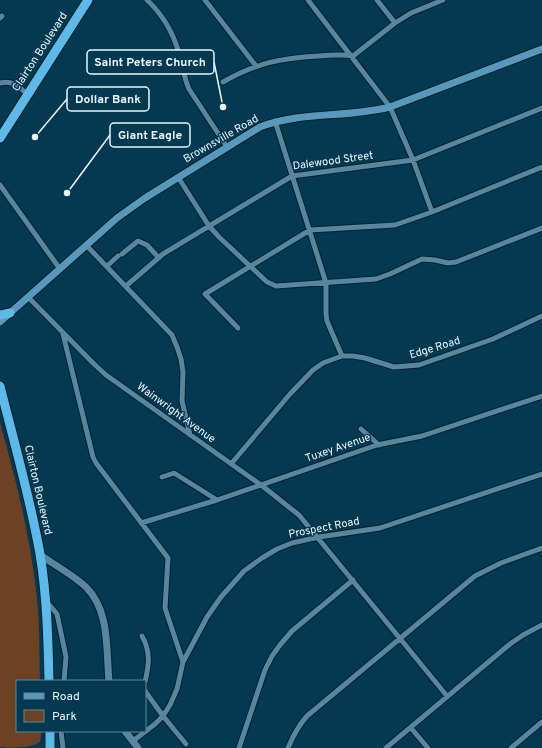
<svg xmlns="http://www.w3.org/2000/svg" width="542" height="748" viewBox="0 0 542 748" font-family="Overpass,sans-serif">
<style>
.green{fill:#6d4224}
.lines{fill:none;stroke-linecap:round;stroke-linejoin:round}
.minor-casing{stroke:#061f2c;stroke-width:7}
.tertiary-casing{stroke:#061f2c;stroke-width:9}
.secondary-casing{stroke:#061f2c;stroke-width:9}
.trunk-casing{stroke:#061f2c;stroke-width:11}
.minor{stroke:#5686a0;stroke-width:5}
.tertiary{stroke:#5686a0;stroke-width:7}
.secondary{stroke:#5899bb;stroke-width:7}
.trunk{stroke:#5cb9e8;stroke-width:9}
.labels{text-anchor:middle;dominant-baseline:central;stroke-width:3;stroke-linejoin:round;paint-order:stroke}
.street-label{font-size:11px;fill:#edf6fc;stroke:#043a51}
.leader{fill:none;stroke:#edf6fc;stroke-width:1.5}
.callout-dot{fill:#edf6fc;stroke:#043a51;stroke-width:1.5}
.callout{fill:#043a51;stroke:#edf6fc;stroke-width:1.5}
.callout-label{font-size:12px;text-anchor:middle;font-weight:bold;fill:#edf6fc}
</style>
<rect width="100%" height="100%" fill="#043a51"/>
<path class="green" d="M 0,423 C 16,480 31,539 37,599 C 40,626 39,654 40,681 L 17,681 L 17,731 L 41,731 C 41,734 41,738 40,741 C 36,748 9,748 0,747 Z"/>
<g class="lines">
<defs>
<path id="minor" d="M 147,0 C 161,13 172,31 178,50 C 183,63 183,76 189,89 L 227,147
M 205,0 L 256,66
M 308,0 L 390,107 L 413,160 L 432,212
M 377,0 L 395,23
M 0,18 L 2,16
M 223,82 C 256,63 281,58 318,56 C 330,55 341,54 353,56 L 395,23 L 411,13 L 443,0
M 0,83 C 12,80 18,86 27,94
M 275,121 L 326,283 L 326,314 L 327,321 L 342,356
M 178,177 L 209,226 L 219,237 L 267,282 L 276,286 L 376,279 L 390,274 L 422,259 L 435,260 L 448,263 L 456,262 L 542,228
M 0,185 L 60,269
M 86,245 L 172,335 L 177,347 L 181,359 L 183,372 L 182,401 L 190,435
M 122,254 L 138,241 L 147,245 L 159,258
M 107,266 L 118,256
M 126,286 L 163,254 L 292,176 L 413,160 L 542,108
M 29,298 L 94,364 L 106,375 L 261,485 L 299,515 L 447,696
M 238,328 L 205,294 L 310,230 L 395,225 L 432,212 L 542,167
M 63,334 L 93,457 L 96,463 L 168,558 L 165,608 L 183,662
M 361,429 L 379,445
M 231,464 L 290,394 L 313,370 L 323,363 L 342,356 L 353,356 L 365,358 L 394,367 L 419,365 L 493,339 L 542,316
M 162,477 L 174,473 L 217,500
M 141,523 L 217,500 L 377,445 L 422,436 L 542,396
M 47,602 L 57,614 L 66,657 L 64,681
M 142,636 C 151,652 149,665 145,682
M 145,691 L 163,716 L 186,744
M 411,728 L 428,748
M 61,731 L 63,748
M 133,741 L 155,724 L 163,716 L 170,705 L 177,689 L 183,662 L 207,617 L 221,597 L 244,571 L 262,558 L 277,549 L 292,543 L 319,537 L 380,528 L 542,474
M 239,748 L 265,670 L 272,656 L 280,645 L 292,631 L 353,580
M 288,748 C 293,736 298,726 307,716 L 475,576 L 501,563 L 542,548
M 386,748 L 510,644 L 523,635 L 542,625
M 511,748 L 542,722"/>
<path id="tertiary" d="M 40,555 C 55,565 73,575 86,587 C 110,611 106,649 109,681
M 125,731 L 138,748"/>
<path id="secondary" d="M 0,322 L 117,218 L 145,198 L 260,127 C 302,111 347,118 390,107 L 542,49"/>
<path id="trunk" d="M 0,138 L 88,0
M 0,315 L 10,313
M 0,386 C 14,442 30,497 40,554 C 47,596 48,639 49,681
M 50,731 L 50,748"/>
</defs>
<use href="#minor" class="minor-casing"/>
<use href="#tertiary" class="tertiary-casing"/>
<use href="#secondary" class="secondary-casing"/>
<use href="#trunk" class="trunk-casing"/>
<use href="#minor" class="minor"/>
<use href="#tertiary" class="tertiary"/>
<use href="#secondary" class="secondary"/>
<use href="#trunk" class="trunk"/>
</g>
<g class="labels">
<g class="street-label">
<text transform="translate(40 52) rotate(-57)">Clairton Boulevard</text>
<text transform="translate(221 139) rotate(-30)">Brownsville Road</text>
<text transform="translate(333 161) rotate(-8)">Dalewood Street</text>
<text transform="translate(435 348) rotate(-17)">Edge Road</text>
<text transform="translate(176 413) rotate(36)">Wainwright Avenue</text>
<text transform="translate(338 448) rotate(-19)">Tuxey Avenue</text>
<text transform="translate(38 490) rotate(77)">Clairton Boulevard</text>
<text transform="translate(324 528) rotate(-11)">Prospect Road</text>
</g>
</g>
<path class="leader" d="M223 107L214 62M35 137L67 99M67 193L110 135"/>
<g class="callout-dot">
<circle cx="223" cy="107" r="4"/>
<circle cx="35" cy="137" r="4"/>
<circle cx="67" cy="193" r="4"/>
</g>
<g class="callout">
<rect x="87" y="50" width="127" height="24" rx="4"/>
<rect x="67" y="87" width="82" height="24" rx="4"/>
<rect x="110" y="123" width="80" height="24" rx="4"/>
</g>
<g class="callout-label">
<text x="150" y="66">Saint Peters Church</text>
<text x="108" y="103">Dollar Bank</text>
<text x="150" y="139">Giant Eagle</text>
</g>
<rect x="16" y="680" width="130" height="52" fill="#043a51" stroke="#618595"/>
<rect x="24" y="693" width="20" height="6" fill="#5899bb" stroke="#618595"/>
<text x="52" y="700" font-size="12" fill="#edf6fc">Road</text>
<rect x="24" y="710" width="20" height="12" fill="#6d4224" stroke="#618595"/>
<text x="52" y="720" font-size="12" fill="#edf6fc">Park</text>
</svg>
